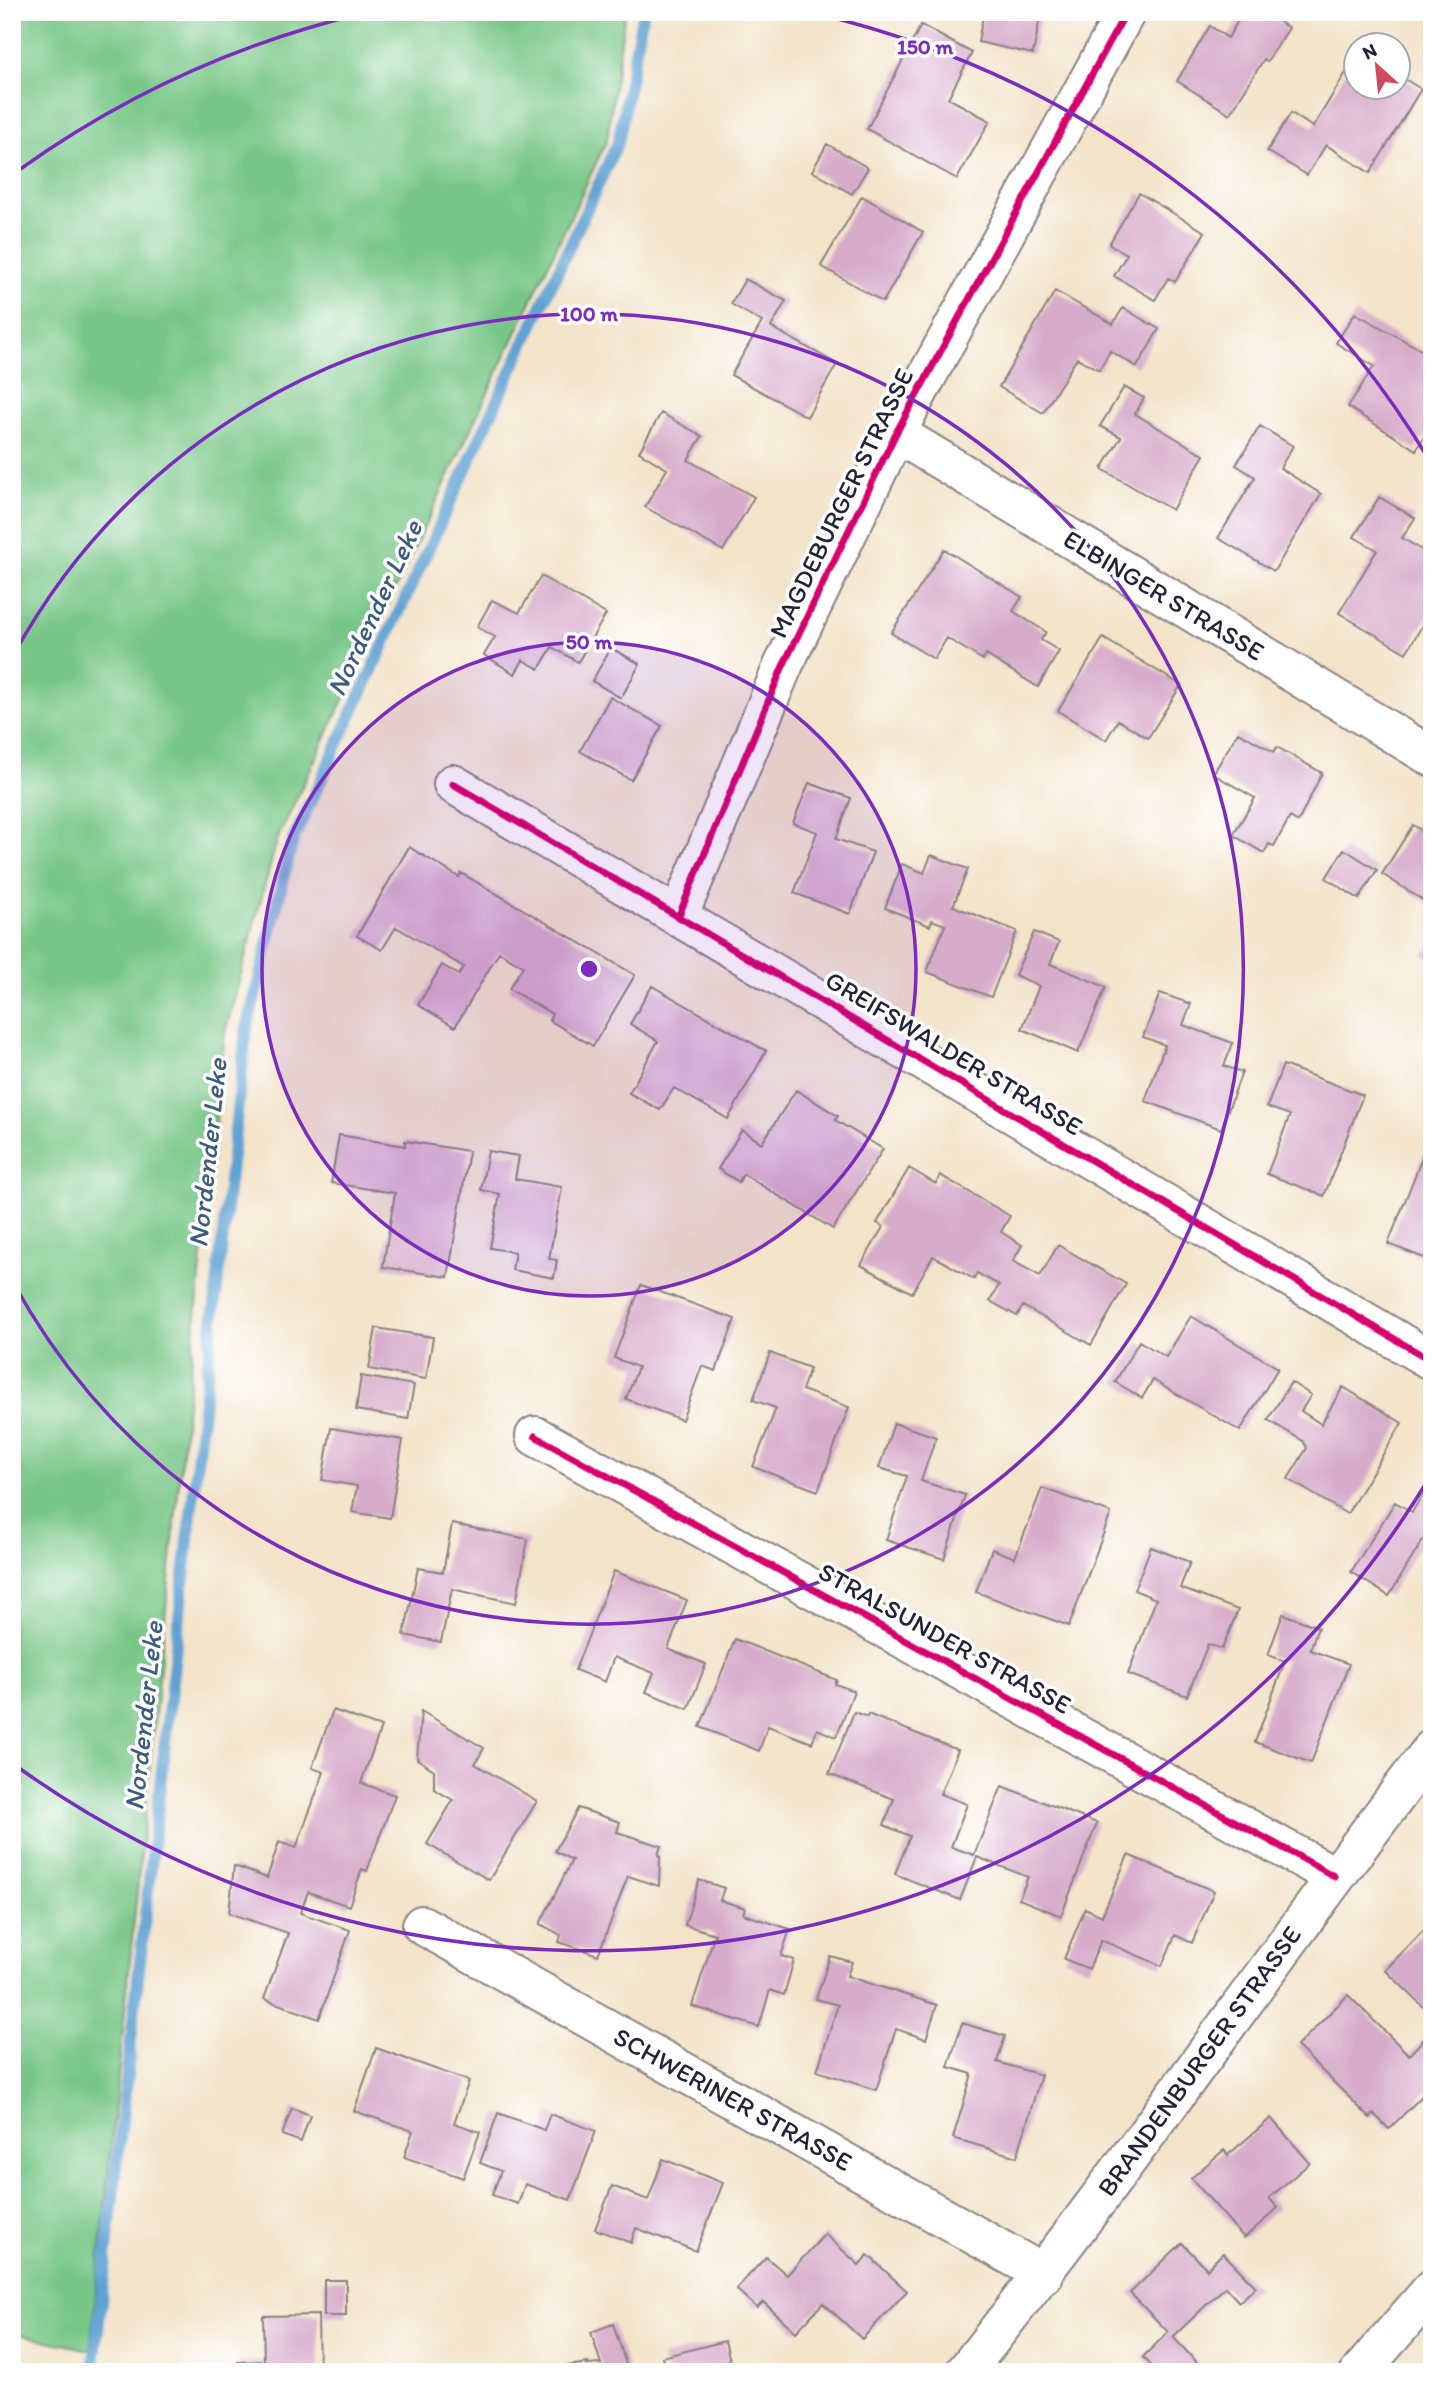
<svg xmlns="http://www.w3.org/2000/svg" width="1444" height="2384" viewBox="0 0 1444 2384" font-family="Itim,sans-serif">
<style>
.green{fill:#79c788;stroke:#4e7462;stroke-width:2}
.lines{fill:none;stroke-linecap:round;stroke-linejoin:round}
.stream{stroke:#5fa1d3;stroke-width:12}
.building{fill:#d7accb}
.minor-casing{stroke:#8a8282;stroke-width:42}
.minor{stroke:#fff;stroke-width:38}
.cycleway-casing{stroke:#fff;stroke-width:11}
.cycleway{stroke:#d6006c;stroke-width:7}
.ring{fill:none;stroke:#7b2cbf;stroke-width:3.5}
.labels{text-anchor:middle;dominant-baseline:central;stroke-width:7;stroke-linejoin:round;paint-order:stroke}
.street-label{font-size:26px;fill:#22223b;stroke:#fff}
.water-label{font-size:28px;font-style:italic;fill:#3d5b7f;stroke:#fff}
.centre{fill:#7b2cbf;stroke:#fff;stroke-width:3.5}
.ring-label{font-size:21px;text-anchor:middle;font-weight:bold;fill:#7b2cbf;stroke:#fff;stroke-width:7;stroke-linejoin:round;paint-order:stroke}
</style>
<rect width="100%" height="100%" fill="#fff"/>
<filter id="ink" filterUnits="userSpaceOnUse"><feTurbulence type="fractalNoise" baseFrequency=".0143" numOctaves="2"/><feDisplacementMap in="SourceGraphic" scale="14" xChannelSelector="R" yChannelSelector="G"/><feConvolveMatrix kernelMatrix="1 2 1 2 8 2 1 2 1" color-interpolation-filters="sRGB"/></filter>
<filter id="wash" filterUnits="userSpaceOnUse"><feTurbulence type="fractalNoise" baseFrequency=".00686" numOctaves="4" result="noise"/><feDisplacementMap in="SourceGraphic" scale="28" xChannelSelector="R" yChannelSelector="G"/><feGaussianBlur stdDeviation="1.57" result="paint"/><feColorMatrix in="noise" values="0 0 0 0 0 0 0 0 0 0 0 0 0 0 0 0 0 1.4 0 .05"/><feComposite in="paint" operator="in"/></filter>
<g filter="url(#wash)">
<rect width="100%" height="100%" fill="#f3e3c9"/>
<path class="green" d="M 12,12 L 625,12 L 607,140 L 277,840 L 225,1033 L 90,2350 L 12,2333 Z"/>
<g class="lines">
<path class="stream" d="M 93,2372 L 246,1033 L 293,840 L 618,142 L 643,12"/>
</g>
<g id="blocks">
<path class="building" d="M 1041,12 L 1033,54 L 978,42 L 983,16 L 970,13 Z
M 1243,12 L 1264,12 L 1289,28 L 1267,62 L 1264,59 L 1230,114 L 1177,81 L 1210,26 L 1228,38 Z
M 921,25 L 972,53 L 948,98 L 990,121 L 957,179 L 867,129 Z
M 1356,56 L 1356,88 L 1398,88 L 1398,75 L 1421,89 L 1370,173 L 1326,145 L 1307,175 L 1267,151 L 1291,113 L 1313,127 Z
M 827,144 L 868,168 L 852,194 L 812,171 Z
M 1139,193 L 1205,232 L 1175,282 L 1168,278 L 1155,300 L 1114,276 L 1127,254 L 1109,244 Z
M 862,196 L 923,232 L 883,302 L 821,266 Z
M 745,279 L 786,301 L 771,327 L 837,364 L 807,417 L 731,375 L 762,322 L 731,304 Z
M 1055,291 L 1113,324 L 1123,308 L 1159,329 L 1137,367 L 1110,351 L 1099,370 L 1077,358 L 1043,413 L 999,387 Z
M 1355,313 L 1432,356 L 1432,424 L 1416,450 L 1348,407 L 1374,366 L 1336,343 Z
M 1124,387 L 1144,398 L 1135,414 L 1204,455 L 1172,510 L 1102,469 L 1121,437 L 1100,426 Z
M 661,413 L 702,436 L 688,460 L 754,497 L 723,551 L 645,507 L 667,469 L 639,452 Z
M 1260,426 L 1293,446 L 1280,468 L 1321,494 L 1274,571 L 1218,538 L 1255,477 L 1236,465 Z
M 1379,497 L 1415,518 L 1402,538 L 1432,556 L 1432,609 L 1406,653 L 1339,613 L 1377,550 L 1354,537 Z
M 944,549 L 1022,597 L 1013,611 L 1046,632 L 1041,640 L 1059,651 L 1038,687 L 986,655 L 983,660 L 947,638 L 934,659 L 891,633 Z
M 541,576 L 606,614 L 578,662 L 552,647 L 539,669 L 523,660 L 515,674 L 484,655 L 495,637 L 477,627 L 492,600 L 519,613 Z
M 1103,638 L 1181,685 L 1148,738 L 1118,720 L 1106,740 L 1058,711 Z
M 611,648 L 640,664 L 621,698 L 592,681 Z
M 610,697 L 662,726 L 631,780 L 580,751 Z
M 1238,732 L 1274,752 L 1277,747 L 1322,773 L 1298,822 L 1290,817 L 1274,846 L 1269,844 L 1264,853 L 1233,835 L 1255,798 L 1213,774 Z
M 809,783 L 851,798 L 836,839 L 873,852 L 850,914 L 794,893 L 817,832 L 793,823 Z
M 1413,825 L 1432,837 L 1432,906 L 1382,874 Z
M 409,847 L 459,877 L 461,873 L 635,975 L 593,1046 L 549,1020 L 552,1014 L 509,989 L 523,966 L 499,952 L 455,1027 L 418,1005 L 442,965 L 459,975 L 464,967 L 396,927 L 382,950 L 357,936 Z
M 1344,849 L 1377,870 L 1359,899 L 1326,878 Z
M 931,855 L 968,869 L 953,906 L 1017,931 L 991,997 L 927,972 L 945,925 L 932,920 L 930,926 L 885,908 L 902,864 L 924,873 Z
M 1034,932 L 1059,942 L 1050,964 L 1106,987 L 1078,1053 L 1022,1029 L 1039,986 L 1015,975 Z
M 1432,941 L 1432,960 L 1423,955 Z
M 652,986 L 766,1051 L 728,1119 L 674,1088 L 660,1110 L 629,1093 L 658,1041 L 630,1024 Z
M 1160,993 L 1191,1004 L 1183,1025 L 1233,1043 L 1224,1066 L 1242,1072 L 1221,1129 L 1145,1101 L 1165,1045 L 1143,1037 Z
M 1283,1065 L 1363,1095 L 1324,1196 L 1267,1174 L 1290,1115 L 1267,1107 Z
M 796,1090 L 838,1116 L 835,1120 L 883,1149 L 833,1229 L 743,1174 L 739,1182 L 718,1169 L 742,1130 L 762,1143 Z
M 339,1135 L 405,1146 L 405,1141 L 469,1151 L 448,1277 L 383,1267 L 395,1193 L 331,1183 Z
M 488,1151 L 519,1156 L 515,1179 L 562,1187 L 549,1259 L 557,1260 L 554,1278 L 512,1270 L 515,1252 L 490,1248 L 500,1194 L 481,1190 Z
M 1424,1153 L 1432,1156 L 1432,1261 L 1388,1244 Z
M 909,1168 L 936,1184 L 940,1175 L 1010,1216 L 1001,1232 L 1022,1245 L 1013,1261 L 1040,1276 L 1058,1245 L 1126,1284 L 1091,1345 L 1023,1306 L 1017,1316 L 990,1301 L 999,1285 L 977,1273 L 974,1279 L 933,1256 L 912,1293 L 861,1265 L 883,1227 L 877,1223 Z
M 641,1285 L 735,1319 L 716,1371 L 702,1366 L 682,1420 L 626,1399 L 638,1367 L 614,1358 Z
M 1191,1316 L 1278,1368 L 1240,1431 L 1153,1380 L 1142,1398 L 1115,1382 L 1139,1341 L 1166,1357 Z
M 376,1328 L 433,1337 L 426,1379 L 369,1369 Z
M 770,1353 L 810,1368 L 802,1390 L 849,1407 L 818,1491 L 753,1467 L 776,1408 L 753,1400 Z
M 361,1376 L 414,1385 L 408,1419 L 356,1410 Z
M 1291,1382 L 1311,1395 L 1301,1411 L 1321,1424 L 1343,1387 L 1402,1423 L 1347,1514 L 1288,1479 L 1307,1448 L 1303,1441 L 1268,1420 Z
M 894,1423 L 936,1437 L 921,1481 L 965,1495 L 944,1559 L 886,1540 L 907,1476 L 879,1468 Z
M 331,1428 L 403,1440 L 390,1518 L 352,1512 L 357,1486 L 322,1480 Z
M 1432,1480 L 1432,1535 L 1427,1533 L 1389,1596 L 1351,1572 L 1395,1502 L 1412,1512 Z
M 1042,1488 L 1111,1513 L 1069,1626 L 976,1592 L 992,1549 L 1015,1558 Z
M 452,1524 L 528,1539 L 516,1603 L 452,1589 L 441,1642 L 404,1635 L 418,1568 L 443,1572 Z
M 1151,1547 L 1190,1562 L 1180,1588 L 1238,1610 L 1222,1649 L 1208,1644 L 1187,1696 L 1128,1674 L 1156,1599 L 1134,1590 Z
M 614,1571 L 687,1600 L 668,1649 L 706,1664 L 688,1709 L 646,1692 L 654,1673 L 614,1657 L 605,1682 L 575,1670 Z
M 1283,1614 L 1318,1627 L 1310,1650 L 1349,1664 L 1311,1763 L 1255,1742 L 1285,1661 L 1268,1655 Z
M 735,1639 L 837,1680 L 835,1684 L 854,1691 L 836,1737 L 817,1729 L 812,1743 L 768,1726 L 759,1751 L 700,1727 Z
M 333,1710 L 381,1727 L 361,1783 L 395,1795 L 367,1871 L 362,1869 L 349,1906 L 308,1892 L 300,1913 L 350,1930 L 319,2019 L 264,1999 L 288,1933 L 229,1913 L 234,1866 L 267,1878 L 279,1842 L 296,1848 L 324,1772 L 312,1768 Z
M 421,1711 L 484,1748 L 475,1764 L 537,1801 L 489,1880 L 427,1844 L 453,1800 L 434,1789 L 434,1770 L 417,1759 Z
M 854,1712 L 867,1717 L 868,1714 L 958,1750 L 940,1794 L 967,1804 L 951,1847 L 974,1855 L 1002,1786 L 1097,1823 L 1061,1916 L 1019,1899 L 1028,1877 L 977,1857 L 960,1900 L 895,1874 L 910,1836 L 884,1825 L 894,1799 L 829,1774 Z
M 578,1808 L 620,1822 L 617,1832 L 661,1846 L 658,1855 L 660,1856 L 659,1886 L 628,1876 L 598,1955 L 559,1942 L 561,1935 L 540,1924 L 572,1860 L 555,1851 Z
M 1128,1855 L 1214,1891 L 1192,1943 L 1175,1935 L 1162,1966 L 1101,1940 L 1089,1969 L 1064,1959 L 1085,1908 L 1102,1916 Z
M 699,1880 L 724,1888 L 720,1900 L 745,1908 L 743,1914 L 790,1929 L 781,1956 L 794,1960 L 784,1995 L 770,1990 L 759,2027 L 692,2006 L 715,1934 L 685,1925 Z
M 1432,1922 L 1432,2015 L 1385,1970 Z
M 830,1956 L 852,1962 L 847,1976 L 937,2005 L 926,2039 L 896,2029 L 876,2090 L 817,2071 L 838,2005 L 816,1999 Z
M 1348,1995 L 1409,2055 L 1423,2040 L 1432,2049 L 1432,2092 L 1429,2089 L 1389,2129 L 1374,2114 L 1370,2118 L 1297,2046 Z
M 962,2023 L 1005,2036 L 997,2062 L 1041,2075 L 1017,2157 L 953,2138 L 972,2074 L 948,2067 Z
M 376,2048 L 469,2081 L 454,2123 L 480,2132 L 463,2178 L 404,2157 L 413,2131 L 354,2111 Z
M 292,2108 L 310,2115 L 301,2142 L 282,2135 Z
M 498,2113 L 544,2130 L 550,2114 L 596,2131 L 570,2200 L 525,2184 L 518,2204 L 492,2195 L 501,2171 L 480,2163 Z
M 1271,2118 L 1310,2163 L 1269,2198 L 1278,2208 L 1244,2238 L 1191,2178 L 1224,2150 L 1228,2155 Z
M 663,2159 L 723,2183 L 696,2251 L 636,2228 L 631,2243 L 595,2229 L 612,2186 L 648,2200 Z
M 825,2234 L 859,2265 L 868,2255 L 907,2291 L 862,2339 L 823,2303 L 796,2332 L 763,2302 L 757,2308 L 736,2289 L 766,2257 L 787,2275 Z
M 1182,2243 L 1207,2269 L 1223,2253 L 1256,2287 L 1239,2302 L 1225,2287 L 1173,2337 L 1206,2372 L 1157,2372 L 1143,2357 L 1168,2332 L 1130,2293 Z
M 324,2280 L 346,2280 L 346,2316 L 324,2316 Z
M 318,2315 L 319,2372 L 238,2372 L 238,2362 L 264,2361 L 263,2316 Z
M 613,2324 L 628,2370 L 524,2372 L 588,2363 L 587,2365 L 601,2364 L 591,2332 Z
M 725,2341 L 733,2372 L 666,2372 L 662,2357 Z"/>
</g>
</g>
<g filter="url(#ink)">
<use href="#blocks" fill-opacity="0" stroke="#8a8282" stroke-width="2"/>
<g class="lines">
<defs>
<path id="minor" d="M 896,433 L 1432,757
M 453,784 L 1432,1361
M 679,915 L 783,666 L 896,433 L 1126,12
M 535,1436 L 1334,1876
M 422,1925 L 1044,2274
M 965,2372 C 1127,2169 1274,1955 1432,1749
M 1360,2372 L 1432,2289"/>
</defs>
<use href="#minor" class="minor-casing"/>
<use href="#minor" class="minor"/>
<defs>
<path id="cycleway" d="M 453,784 L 1432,1361
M 679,915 L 783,666 L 896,433 L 1126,12
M 535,1436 L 1334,1876"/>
</defs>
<use href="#cycleway" class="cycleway-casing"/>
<use href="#cycleway" class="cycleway"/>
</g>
</g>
<circle cx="589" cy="969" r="327" fill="#7b2cbf" fill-opacity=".12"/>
<g class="ring">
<circle cx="589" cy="969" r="327"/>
<path d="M13 656A655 655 0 1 1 13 1282"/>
<path d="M1431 1475A982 982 0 0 1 19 1768M19 170A982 982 0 0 1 360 14M818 14A982 982 0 0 1 1431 463"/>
</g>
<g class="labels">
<g class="street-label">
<text transform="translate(841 503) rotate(-64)">MAGDEBURGER STRASSE</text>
<text transform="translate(1164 595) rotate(31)">ELBINGER STRASSE</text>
<text transform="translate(954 1053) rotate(31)">GREIFSWALDER STRASSE</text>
<text transform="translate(945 1638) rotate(29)">STRALSUNDER STRASSE</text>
<text transform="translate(1199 2061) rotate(-54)">BRANDENBURGER STRASSE</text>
<text transform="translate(733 2099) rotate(29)">SCHWERINER STRASSE</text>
</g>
<g class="water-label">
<text transform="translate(374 608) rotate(-65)">Nordender Leke</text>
<text transform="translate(207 1153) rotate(-84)">Nordender Leke</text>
<text transform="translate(143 1716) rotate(-84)">Nordender Leke</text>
</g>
</g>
<circle cx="589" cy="969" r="10" class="centre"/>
<g class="ring-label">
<text x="925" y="54">150 m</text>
<text x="589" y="321">100 m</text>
<text x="589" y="649">50 m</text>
</g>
<rect width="1444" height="2384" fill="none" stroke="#fff" stroke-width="42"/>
<g transform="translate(1377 66) rotate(333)"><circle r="33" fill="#ffffff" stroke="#a7a7b1" stroke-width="2"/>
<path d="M0-5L12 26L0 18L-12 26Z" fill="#d1495b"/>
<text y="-10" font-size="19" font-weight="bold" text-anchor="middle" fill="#22223b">N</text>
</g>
</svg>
